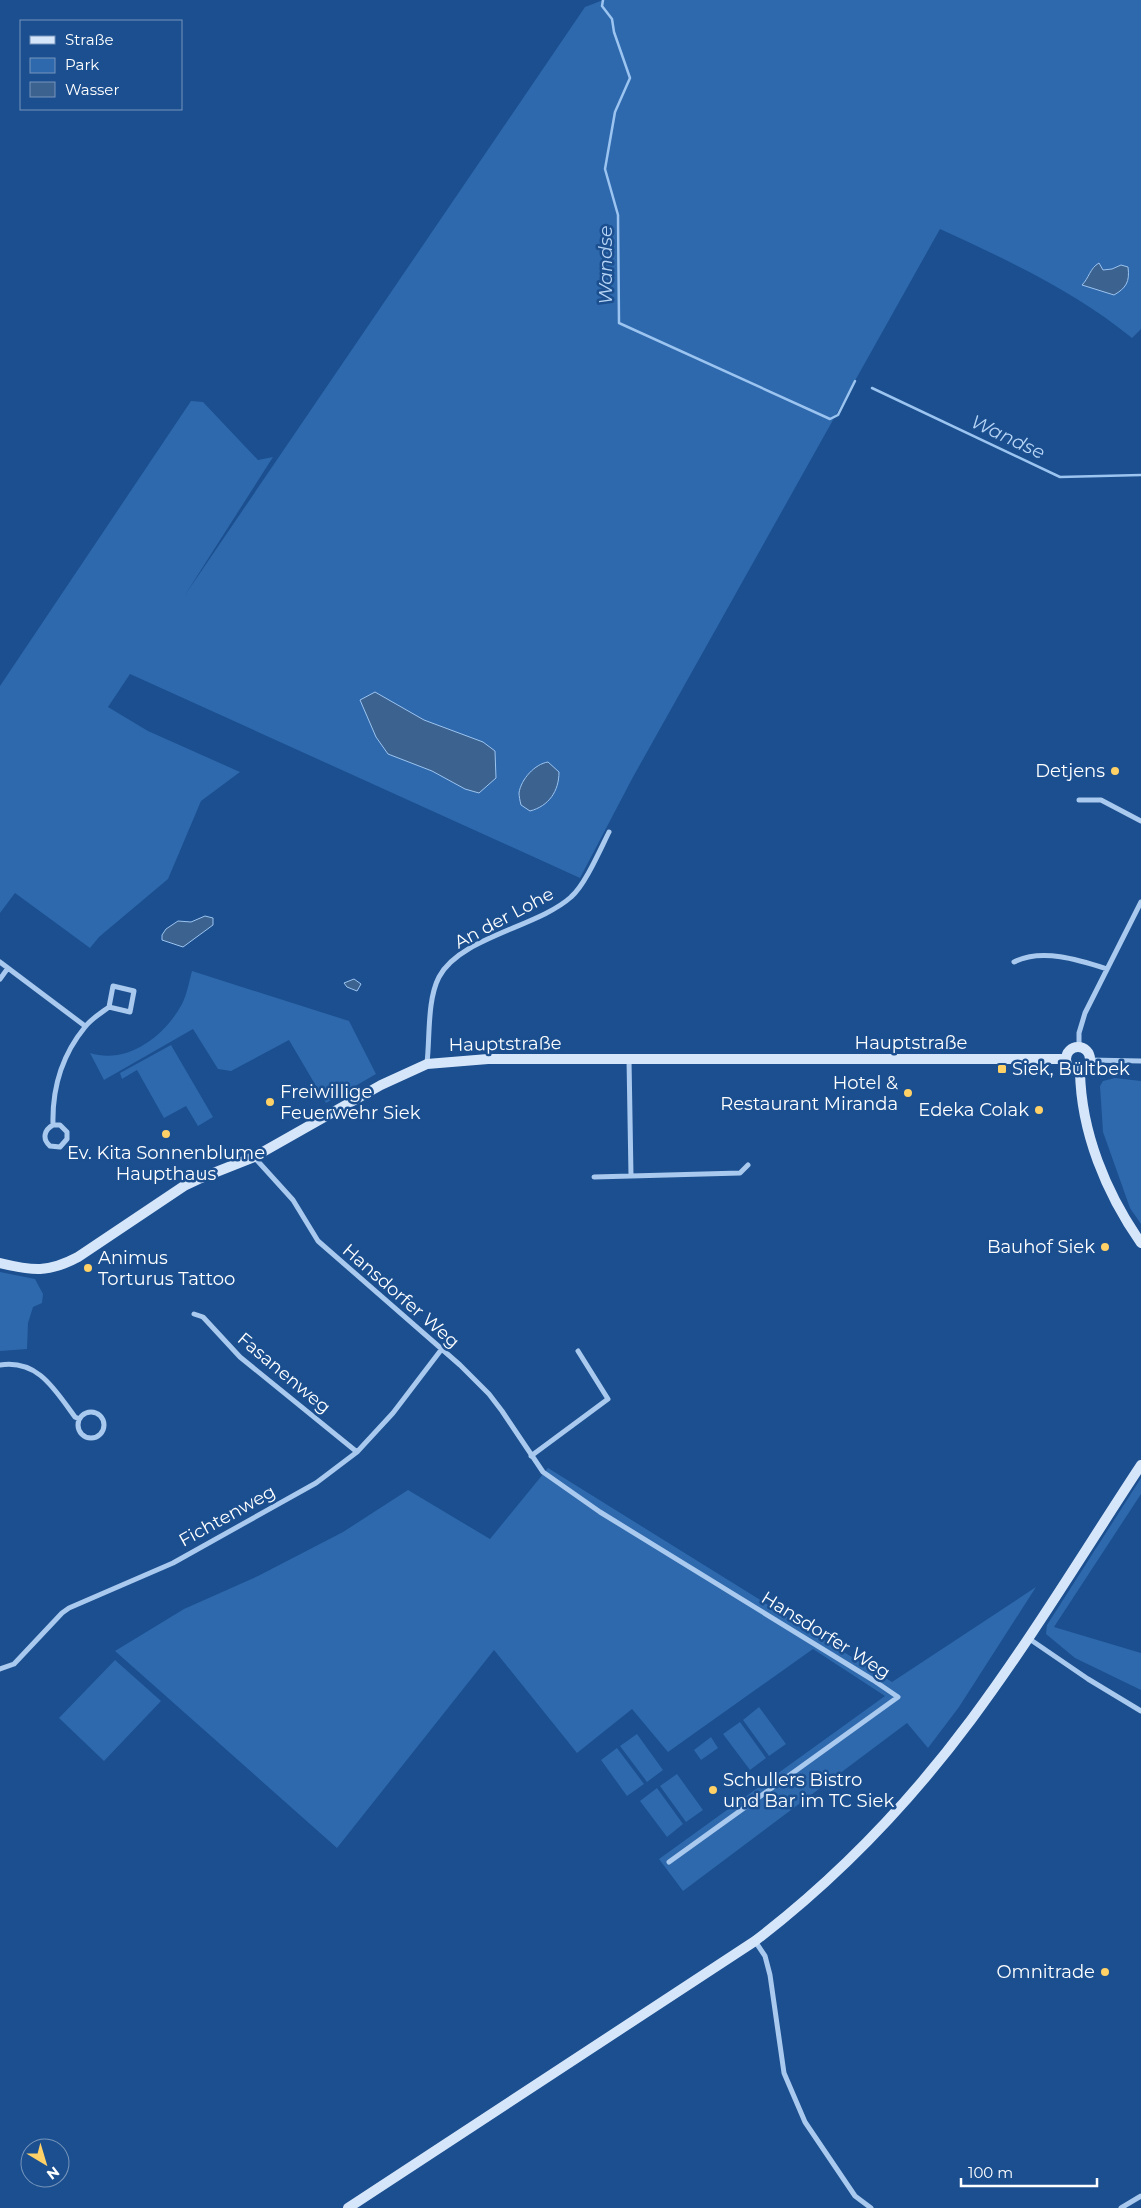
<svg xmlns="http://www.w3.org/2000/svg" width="1141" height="2208" viewBox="0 0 1141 2208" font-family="Montserrat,sans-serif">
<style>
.green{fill:#2e69ad;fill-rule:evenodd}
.water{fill:#3c6290;stroke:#9cc4f0}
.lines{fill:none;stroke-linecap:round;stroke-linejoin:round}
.stream{stroke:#9cc4f0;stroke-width:2.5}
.street{stroke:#a9c9ee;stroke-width:5}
.secondary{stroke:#d6e6fa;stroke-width:10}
.poi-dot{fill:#ffd166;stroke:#1b4f8f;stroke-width:2}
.labels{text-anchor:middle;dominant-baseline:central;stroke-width:5;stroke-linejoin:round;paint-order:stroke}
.poi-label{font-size:18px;fill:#fff;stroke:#1b4f8f;text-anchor:end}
.street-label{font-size:18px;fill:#fff;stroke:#1b4f8f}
.water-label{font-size:19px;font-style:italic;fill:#b5d3f5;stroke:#1b4f8f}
</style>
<rect width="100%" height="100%" fill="#1b4f8f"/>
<path class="green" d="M 603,0 L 1141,0 L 1141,329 L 1132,338 C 1075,291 1007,260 940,229 L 633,777 L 580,878 L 130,674 L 108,707 L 148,731 L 240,772 L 201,801 L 168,879 L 99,937 L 90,948 L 15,893 L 0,913 L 0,686 L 191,401 L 203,402 L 258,460 L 273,457 L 185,595 L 585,7 ZM 1099,263 L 1103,270 L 1112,269 L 1121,265 L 1083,285 C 1089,277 1090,268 1099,263 Z
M 192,971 L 349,1021 L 376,1074 L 326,1103 L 289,1040 L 231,1071 L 218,1069 L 193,1029 L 104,1080 L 90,1053 C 127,1065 165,1036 182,1004 C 187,994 189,982 192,971 Z
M 171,1045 L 213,1117 L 198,1126 L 186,1106 L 164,1118 L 137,1070 L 122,1079 L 120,1073 Z
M 1115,1078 L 1141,1081 L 1141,1224 L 1130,1208 L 1103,1132 L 1100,1086 L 1103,1081 Z
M 0,1272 L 35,1279 L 43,1294 L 42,1303 L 33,1307 L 28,1323 L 27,1349 L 0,1351 Z
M 548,1468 L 892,1682 L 1036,1587 L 959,1707 L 928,1748 L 907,1723 L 683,1891 L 659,1859 L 885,1696 L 813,1649 L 668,1752 L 632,1709 L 577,1753 L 494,1650 L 337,1848 L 115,1651 L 184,1609 L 258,1576 L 343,1532 L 408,1490 L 490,1539 Z
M 1141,1478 L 1141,1494 L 1054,1627 L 1141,1653 L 1141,1690 L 1075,1658 L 1046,1634 L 1047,1625 Z
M 115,1660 L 161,1701 L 104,1761 L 59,1718 Z
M 759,1707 L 786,1744 L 769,1756 L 743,1720 Z
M 740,1722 L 766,1758 L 750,1770 L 723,1734 Z
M 637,1734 L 663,1770 L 647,1782 L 620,1746 Z
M 711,1737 L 718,1748 L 701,1760 L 694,1750 Z
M 617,1748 L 644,1784 L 627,1796 L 601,1760 Z
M 677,1774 L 703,1810 L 686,1822 L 660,1786 Z
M 657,1788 L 683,1824 L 667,1837 L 640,1801 Z"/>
<path class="water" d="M 1099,263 L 1103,270 L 1112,269 L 1121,265 L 1128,267 C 1130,282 1126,288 1114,295 L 1082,285 C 1089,278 1090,268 1099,263 Z
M 375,692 L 424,720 L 483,742 L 495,751 L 496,778 L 479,793 L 465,789 L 432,771 L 388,754 L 376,737 L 360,700 Z
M 548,762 L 559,772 C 559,791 549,806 530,811 L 521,805 C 520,801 519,796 519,793 C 521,779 535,764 548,762 Z
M 205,916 L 213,918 L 213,925 L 183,947 L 162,940 L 162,935 L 166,929 L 178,921 L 191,922 Z
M 354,979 L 361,984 L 357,991 L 347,987 L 344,983 Z"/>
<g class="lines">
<path class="stream" d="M 603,0 L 602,6 L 612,19 L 614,32 L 630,78 L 615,112 L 605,169 L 618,215 L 619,323 L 830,419 L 838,415 L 855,381
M 872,388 L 1060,477 L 1141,475"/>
<path class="street" d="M 1079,800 L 1101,800 L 1141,821
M 0,962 L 85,1026
M 1014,962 C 1042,948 1079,960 1107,969
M 0,979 L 8,968
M 1079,1047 L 1079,1033 L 1085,1013 L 1141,902
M 1089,1060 L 1141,1061
M 427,1063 C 430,1038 427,1000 439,977 C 460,937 538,927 571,897 C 585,885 600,850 609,832
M 53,1125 L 60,1125 L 67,1132 L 67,1139 L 60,1147 L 50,1146 C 42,1139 44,1130 53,1125 C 52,1089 62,1055 85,1027 C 91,1019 101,1013 109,1007 L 130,1012 L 134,991 L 113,986 L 109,1007
M 254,1157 L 293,1200 L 318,1241 L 460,1365 L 489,1394 L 502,1411 L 543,1472 L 600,1512 L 873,1680 L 898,1697 L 669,1862
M 631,1176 L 740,1173 L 748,1165
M 594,1177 L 631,1176 L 629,1059
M 194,1314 L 203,1317 L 240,1357 L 357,1452
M 0,1365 C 38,1359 55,1390 75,1417 L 79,1419
M78 1425a13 13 0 1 1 26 0a13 13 0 1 1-26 0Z
M 531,1456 L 608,1399 L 578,1351
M 1028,1638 L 1088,1679 L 1141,1711
M 0,1669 L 14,1664 L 62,1613 L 69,1608 L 173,1563 L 316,1483 L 357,1452 L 393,1413 L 441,1350
M 755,1941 L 765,1956 L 770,1975 L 784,2073 L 805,2122 L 855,2196 L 871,2208
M 1121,2208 L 1141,2196"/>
<path class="secondary" d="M1066 1059a12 12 0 1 1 24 0a12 12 0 1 1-24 0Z
M 1080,1071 C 1081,1132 1106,1193 1141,1243
M 0,1263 C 33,1271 48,1273 78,1257 L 184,1186 L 201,1178 L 254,1157 L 381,1085 L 427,1064 L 488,1059 L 1066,1059
M 348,2208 L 755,1941 C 836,1879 910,1802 971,1720 C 1032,1638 1085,1550 1141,1465"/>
</g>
<g class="poi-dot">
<circle cx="1115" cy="771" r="5"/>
<rect x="997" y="1064" width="10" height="10" rx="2.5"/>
<circle cx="908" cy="1093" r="5"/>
<circle cx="270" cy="1102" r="5"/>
<circle cx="1039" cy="1110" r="5"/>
<circle cx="166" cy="1134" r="5"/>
<circle cx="1105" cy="1247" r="5"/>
<circle cx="88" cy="1268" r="5"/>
<circle cx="713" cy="1790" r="5"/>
<circle cx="1105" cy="1972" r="5"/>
</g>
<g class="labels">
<g class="poi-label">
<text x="1105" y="771">Detjens</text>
<text x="1012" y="1069" text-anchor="start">Siek, Bültbek</text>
<text x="898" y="1083">Hotel &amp;<tspan x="898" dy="21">Restaurant Miranda</tspan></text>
<text x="280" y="1092" text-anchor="start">Freiwillige<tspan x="280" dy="21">Feuerwehr Siek</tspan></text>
<text x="1029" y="1110">Edeka Colak</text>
<text x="166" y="1153" text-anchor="middle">Ev. Kita Sonnenblume<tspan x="166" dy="21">Haupthaus</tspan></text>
<text x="1095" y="1247">Bauhof Siek</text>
<text x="98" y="1258" text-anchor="start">Animus<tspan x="98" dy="21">Torturus Tattoo</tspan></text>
<text x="723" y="1780" text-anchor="start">Schullers Bistro<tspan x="723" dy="21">und Bar im TC Siek</tspan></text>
<text x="1095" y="1972">Omnitrade</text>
</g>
<g class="street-label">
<text transform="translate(504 918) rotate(-28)">An der Lohe</text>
<text x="911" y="1043">Hauptstraße</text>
<text transform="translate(505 1044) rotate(-1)">Hauptstraße</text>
<text transform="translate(401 1296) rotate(41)">Hansdorfer Weg</text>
<text transform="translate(284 1373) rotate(40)">Fasanenweg</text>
<text transform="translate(227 1516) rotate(-29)">Fichtenweg</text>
<text transform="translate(826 1635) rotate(32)">Hansdorfer Weg</text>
</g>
<g class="water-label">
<text transform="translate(605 265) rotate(-90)">Wandse</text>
<text transform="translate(1008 437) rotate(25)">Wandse</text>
</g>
</g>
<rect x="20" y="20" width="162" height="90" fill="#1b4f8f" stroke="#7695bc"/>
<rect x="30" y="36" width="25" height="8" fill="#d6e6fa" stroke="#7695bc"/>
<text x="65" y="45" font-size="15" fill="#ffffff">Straße</text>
<rect x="30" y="58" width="25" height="15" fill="#2e69ad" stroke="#7695bc"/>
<text x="65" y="70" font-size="15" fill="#ffffff">Park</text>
<rect x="30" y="82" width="25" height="15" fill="#3c6290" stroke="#7695bc"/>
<text x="65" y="95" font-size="15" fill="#ffffff">Wasser</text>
<g transform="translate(45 2163) rotate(142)"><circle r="24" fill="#1b4f8f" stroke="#7695bc"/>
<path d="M0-4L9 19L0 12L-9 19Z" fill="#ffd166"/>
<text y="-8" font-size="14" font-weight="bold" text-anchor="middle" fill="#ffffff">N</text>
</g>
<path d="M961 2178v8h136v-8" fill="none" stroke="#ffffff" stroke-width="2.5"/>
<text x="968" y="2178" font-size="15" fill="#ffffff" stroke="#1b4f8f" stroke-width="4" paint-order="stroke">100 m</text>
</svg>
